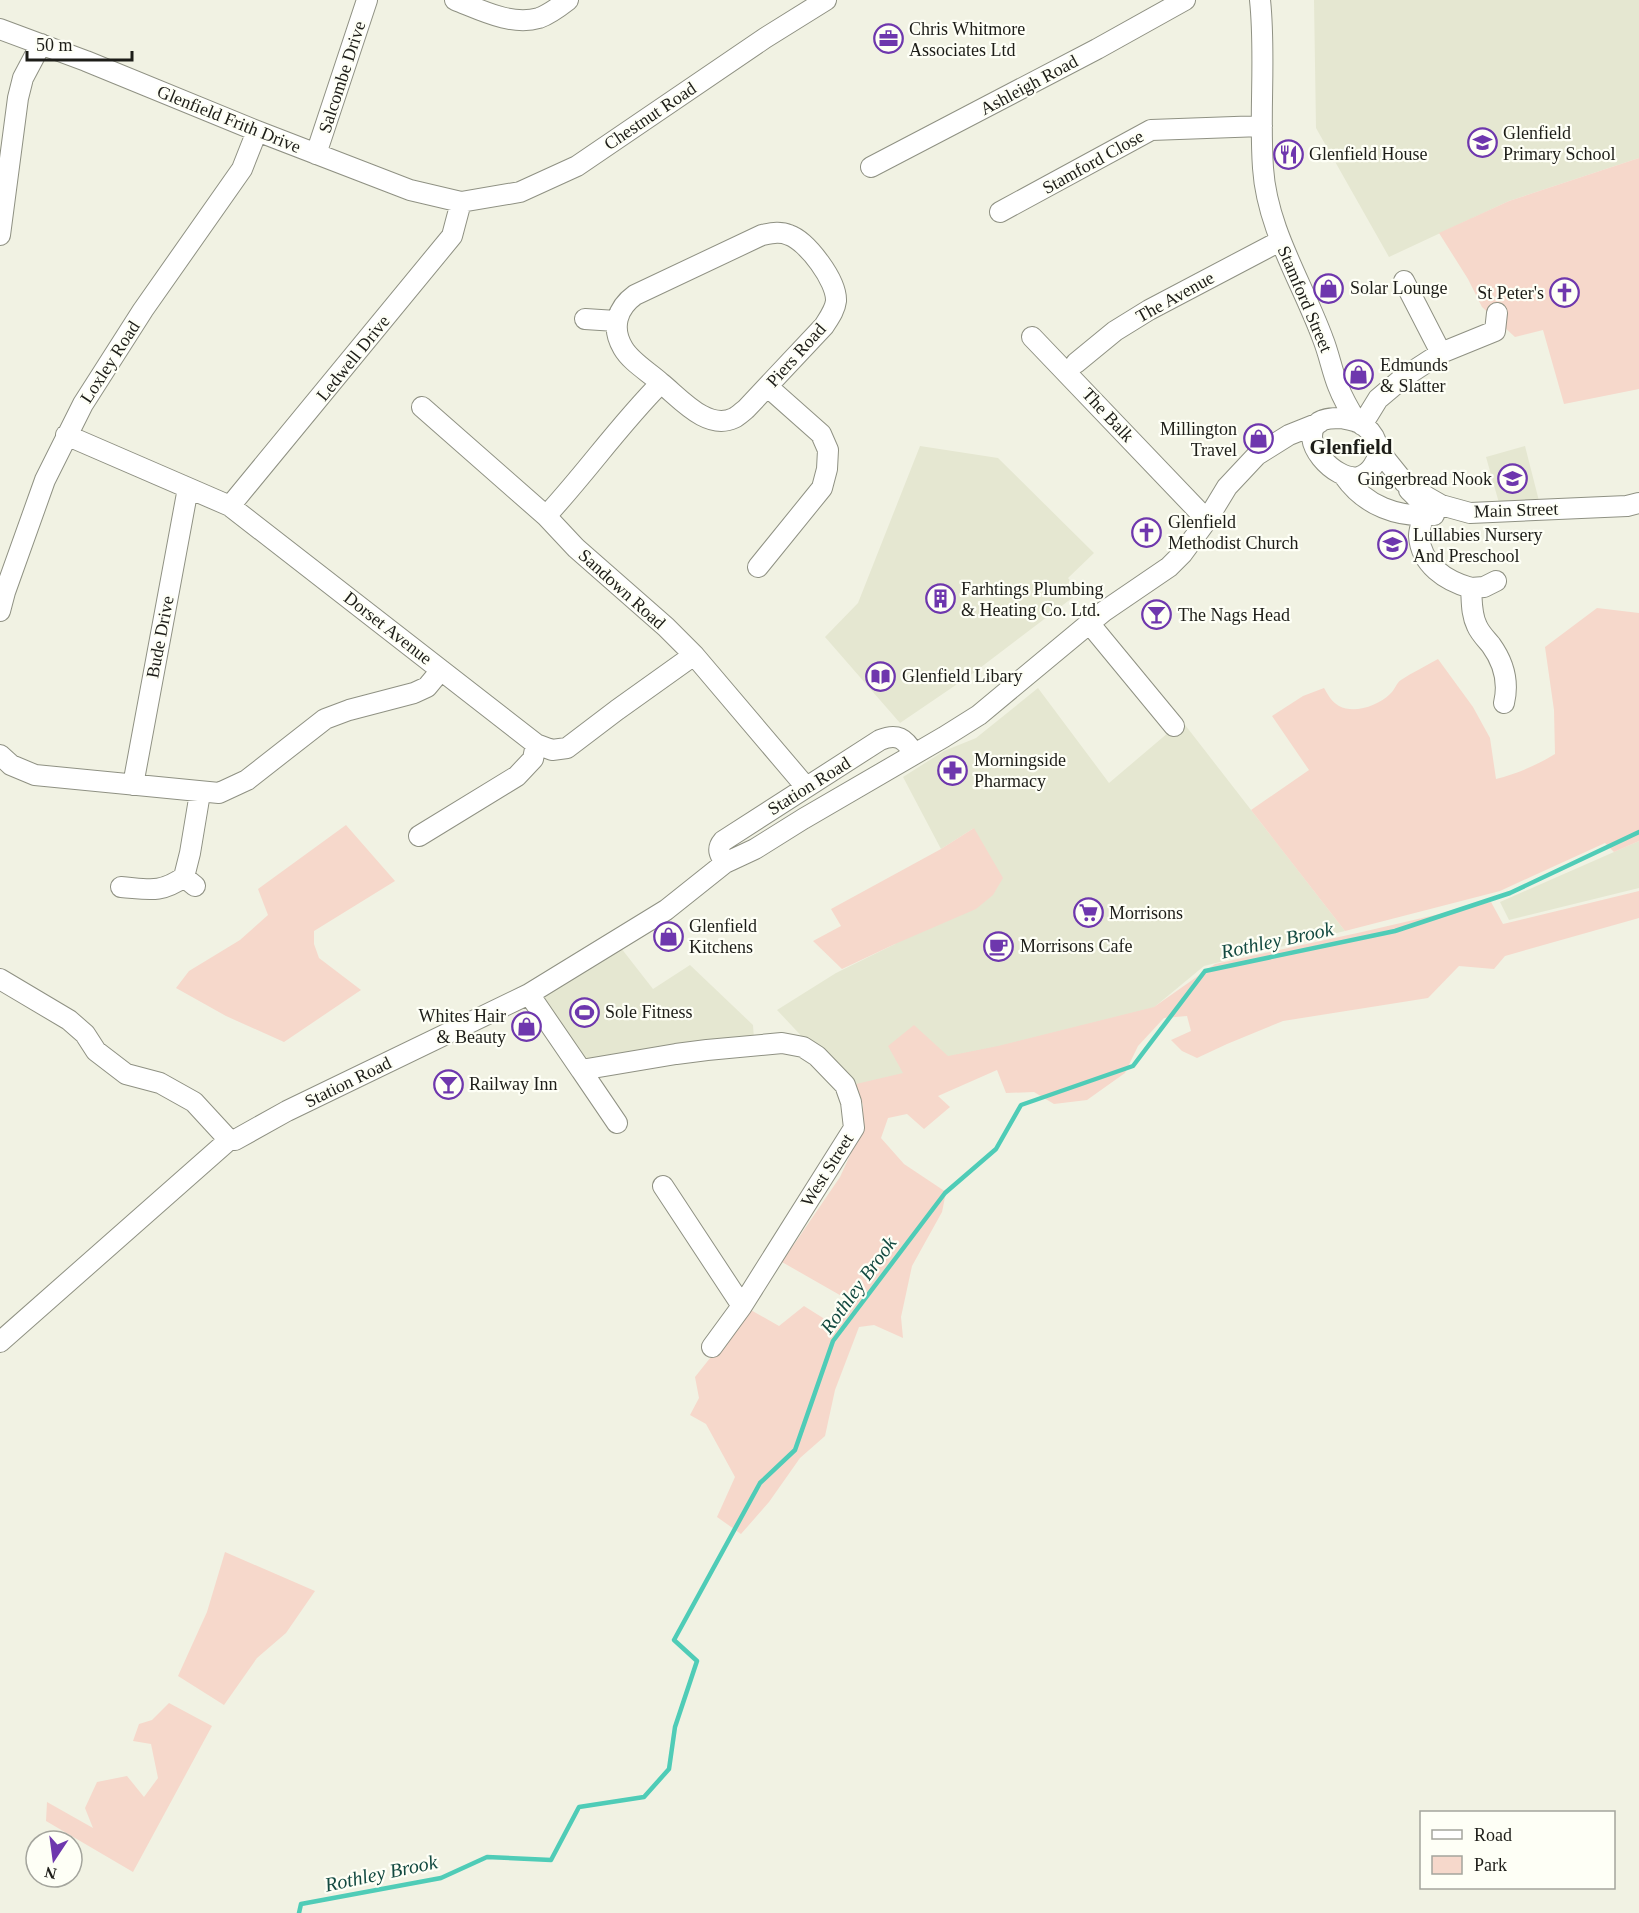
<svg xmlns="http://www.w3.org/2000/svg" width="1639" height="1913" viewBox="0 0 1639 1913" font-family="'Times New Roman',serif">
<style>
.built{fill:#e5e7d1}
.green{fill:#f6d8cb}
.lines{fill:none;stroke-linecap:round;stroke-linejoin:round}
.stream{stroke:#4fccb7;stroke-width:4.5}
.minor-casing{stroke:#8f9183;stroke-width:22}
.minor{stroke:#fff;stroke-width:20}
.labels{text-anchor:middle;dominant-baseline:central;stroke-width:4.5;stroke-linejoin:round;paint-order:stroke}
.poi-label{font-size:18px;fill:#1d1d18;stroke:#fefff6;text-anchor:start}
.street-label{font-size:18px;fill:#1d1d18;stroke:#fefff6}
.water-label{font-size:20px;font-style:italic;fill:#134a41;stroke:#fefff6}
.quarter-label{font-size:21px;font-weight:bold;fill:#1d1d18;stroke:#fefff6}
</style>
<rect width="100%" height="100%" fill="#f1f2e3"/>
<path class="built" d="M 1314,0 L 1639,0 L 1639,158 L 1509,201 L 1389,257 L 1316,128 Z
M 920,446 L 998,458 L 1094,553 L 1068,578 L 1080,592 L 972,674 L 900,723 L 825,637 L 858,603 Z
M 1525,446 L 1539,501 L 1499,503 L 1486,457 Z
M 1038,688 L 1109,783 L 1182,721 L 1345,931 L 1204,966 L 1129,1028 L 853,1091 L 777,1010 L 836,973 L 895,944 L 974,828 L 941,849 L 903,777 L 944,751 L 976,738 Z
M 1639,841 L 1639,888 L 1509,920 L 1500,902 Z
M 621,948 L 653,989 L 690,965 L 753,1025 L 754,1039 L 584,1063 L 538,996 Z"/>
<path class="green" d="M 1639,158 L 1639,389 L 1564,404 L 1543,330 L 1515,337 L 1482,307 L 1468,279 L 1439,233 L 1509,201 Z
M 1597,608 L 1639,613 L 1639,841 L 1614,852 L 1605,843 L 1500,891 L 1345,931 L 1251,810 L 1309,770 L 1272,716 L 1303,696 L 1324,688 C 1328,695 1332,702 1339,706 C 1354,714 1378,706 1390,694 C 1395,690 1396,683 1401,680 C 1413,672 1426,666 1438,659 L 1473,707 L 1490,738 L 1496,779 C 1517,774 1537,765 1555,754 L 1554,710 L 1545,647 Z
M 346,825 L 395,881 L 314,931 L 314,944 L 319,958 L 361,990 L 284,1042 L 226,1016 L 176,988 L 189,971 L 240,940 L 268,915 L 258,889 Z
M 974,828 L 1003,878 L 993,895 L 976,909 L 895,944 L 842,969 L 813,941 L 841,926 L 831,909 L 941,849 Z
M 1639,891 L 1639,918 L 1505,956 L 1494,969 L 1459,966 L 1428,998 L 1283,1021 L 1227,1044 L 1197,1058 L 1182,1051 L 1171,1040 L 1191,1031 L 1187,1016 L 1164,1018 L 1138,1046 L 1125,1073 L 1087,1100 L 1054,1104 L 1034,1092 L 1006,1093 L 997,1070 L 938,1096 L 950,1107 L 924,1129 L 907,1114 L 888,1118 L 881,1138 L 904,1164 L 946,1192 L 942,1212 L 912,1266 L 901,1317 L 903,1338 L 874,1325 L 859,1327 L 835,1390 L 825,1436 L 800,1458 L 769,1502 L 741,1534 L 717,1517 L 735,1477 L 706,1424 L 690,1415 L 699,1398 L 695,1377 L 749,1309 L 779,1326 L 804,1306 L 831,1323 L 845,1298 L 782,1262 L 840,1177 L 856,1142 L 862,1123 L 863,1105 L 856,1084 L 903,1073 L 888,1046 L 914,1025 L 948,1056 L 998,1046 L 1154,1007 L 1215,964 L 1362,932 L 1491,902 L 1503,924 Z
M 225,1552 L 315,1591 L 286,1633 L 257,1658 L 224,1705 L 178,1676 L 207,1612 Z
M 169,1703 L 212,1726 L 133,1872 L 46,1821 L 47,1802 L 93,1828 L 85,1808 L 97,1782 L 127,1776 L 144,1797 L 158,1778 L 151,1744 L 133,1741 L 139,1724 L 152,1720 Z"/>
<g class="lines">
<path class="stream" d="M 299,1913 L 301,1904 L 441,1878 L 487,1857 L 551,1860 L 579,1807 L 644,1797 L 669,1769 L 675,1727 L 697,1661 L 674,1640 L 760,1483 L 795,1450 L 833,1341 L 945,1193 L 996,1149 L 1021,1105 L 1133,1066 L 1205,971 L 1395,931 L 1510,893 L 1639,832"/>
<defs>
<path id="minor" d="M 455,0 C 481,10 511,26 539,18 C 550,14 559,7 568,0
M 1260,0 C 1266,56 1259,112 1263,168 C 1267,229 1302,282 1323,339 C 1329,354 1332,371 1338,386 C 1343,399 1350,411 1357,422
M 0,29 L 86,61 L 257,131 L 410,190 L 461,202 L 520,192 L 577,166 L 765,38 L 826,0
M 316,154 L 367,0
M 871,167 L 1097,49 L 1185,0
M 1000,212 L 1151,130 L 1262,126
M 0,235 L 18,98 L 23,78 L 41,44
M 1404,281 L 1441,353
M 585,319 L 616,321
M 1032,337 L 1207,520
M 1076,363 L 1115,331 L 1149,310 L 1280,241
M 422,407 L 546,516 L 576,548 L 666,627 L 694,655 L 806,787
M 1342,418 C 1348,420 1354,420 1360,423 C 1375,432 1384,451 1373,466 C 1370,471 1365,475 1359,477 C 1335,482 1296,439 1319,422 C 1325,418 1335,418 1342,418 Z
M 1362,425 L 1378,399 L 1404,377 L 1441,353 L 1495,331 L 1497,313
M 66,435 L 230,506 L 536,744 L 552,750 L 567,748 L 617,710 L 694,655
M 1379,451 L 1404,482 L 1427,497 L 1441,505 L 1470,513 L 1627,506 L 1639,503
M 1344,476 C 1365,506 1398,518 1434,515
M 1409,490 C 1414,495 1421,501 1423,508 C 1425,517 1419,527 1419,536 C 1421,565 1446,581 1471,588 C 1472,601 1471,614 1477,626 C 1480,633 1486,639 1491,645 C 1504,663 1509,682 1504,703
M 230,506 L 452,236 L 461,202
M 546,516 C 586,473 620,424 661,383 C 649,372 631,362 623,348 C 611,328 617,308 635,295 L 762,235 C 772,233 780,231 789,235 C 807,241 837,281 836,301 C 835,310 829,318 824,326 L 746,409 C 742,412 738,416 734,418 C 707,431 680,398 661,383
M 758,567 L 822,488 L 827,469 L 828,450 L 821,434 L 768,387
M 1471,588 L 1484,587 L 1496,581
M 0,611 L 5,592 L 45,480 L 83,404 L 143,310 L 242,169 L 257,131
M 1089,623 L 1174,726
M 0,755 L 11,765 L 35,775 L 219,793 L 247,780 L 325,719 L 349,710 L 414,693 L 427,687 L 441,670
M 133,785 L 188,488
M 419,836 L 517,776 L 533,759 L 536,744
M 725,863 C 720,855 716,849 723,841 L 880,740 C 897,733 905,738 914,754
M 184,877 L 190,853 L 200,793
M 121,887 C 148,889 160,894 184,877 L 195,886
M 0,979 L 69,1020 L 85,1034 L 96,1051 L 126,1074 L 160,1083 L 194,1102 L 229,1140
M 529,994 L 581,1070 L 676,1054 L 707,1050 L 782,1043 L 803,1047 L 817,1056 L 845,1085 L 851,1102 L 854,1128 L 742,1306 L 663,1186
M 581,1070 L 617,1123
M 0,1342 L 229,1140 L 235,1140 L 287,1111 L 529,994 L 666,910 L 725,863 L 755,849 L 803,819 L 944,737 L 979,715 L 1103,612 L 1169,567 L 1182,554 L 1207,520 L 1227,487 L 1257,455 L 1289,435 L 1319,423
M 712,1347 L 742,1306"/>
</defs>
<use href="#minor" class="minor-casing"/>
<use href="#minor" class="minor"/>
</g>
<defs>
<symbol id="office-ring" viewBox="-11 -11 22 22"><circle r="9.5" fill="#fefff6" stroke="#6e37ad" stroke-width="1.5"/><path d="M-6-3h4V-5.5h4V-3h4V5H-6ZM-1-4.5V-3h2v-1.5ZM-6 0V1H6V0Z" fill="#6e37ad"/></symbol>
<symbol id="school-ring" viewBox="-11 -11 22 22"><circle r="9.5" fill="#fefff6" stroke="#6e37ad" stroke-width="1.5"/><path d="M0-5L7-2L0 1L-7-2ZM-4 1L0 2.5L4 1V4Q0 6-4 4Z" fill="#6e37ad"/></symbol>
<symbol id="restaurant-ring" viewBox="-11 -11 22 22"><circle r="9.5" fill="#fefff6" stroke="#6e37ad" stroke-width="1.5"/><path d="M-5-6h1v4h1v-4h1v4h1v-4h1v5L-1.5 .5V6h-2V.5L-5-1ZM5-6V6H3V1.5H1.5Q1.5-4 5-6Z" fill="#6e37ad"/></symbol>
<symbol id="shop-ring" viewBox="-11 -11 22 22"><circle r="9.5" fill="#fefff6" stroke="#6e37ad" stroke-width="1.5"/><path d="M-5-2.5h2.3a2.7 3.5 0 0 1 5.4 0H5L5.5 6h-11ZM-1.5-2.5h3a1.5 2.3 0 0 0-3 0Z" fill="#6e37ad"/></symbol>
<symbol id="church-ring" viewBox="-11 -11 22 22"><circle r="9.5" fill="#fefff6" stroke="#6e37ad" stroke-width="1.5"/><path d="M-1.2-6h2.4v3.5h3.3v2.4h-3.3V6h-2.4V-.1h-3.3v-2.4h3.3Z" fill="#6e37ad"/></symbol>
<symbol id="building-ring" viewBox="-11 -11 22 22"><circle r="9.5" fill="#fefff6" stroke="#6e37ad" stroke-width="1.5"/><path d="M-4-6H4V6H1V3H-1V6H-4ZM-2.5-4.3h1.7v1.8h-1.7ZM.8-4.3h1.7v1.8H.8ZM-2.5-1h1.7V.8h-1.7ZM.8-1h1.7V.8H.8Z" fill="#6e37ad"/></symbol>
<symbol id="bar-ring" viewBox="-11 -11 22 22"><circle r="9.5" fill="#fefff6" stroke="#6e37ad" stroke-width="1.5"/><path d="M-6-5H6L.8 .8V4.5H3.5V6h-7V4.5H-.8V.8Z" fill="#6e37ad"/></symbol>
<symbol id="library-ring" viewBox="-11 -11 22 22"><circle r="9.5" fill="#fefff6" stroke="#6e37ad" stroke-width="1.5"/><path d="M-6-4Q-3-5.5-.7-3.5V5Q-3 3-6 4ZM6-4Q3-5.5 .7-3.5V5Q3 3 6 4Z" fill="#6e37ad"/></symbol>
<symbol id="pharmacy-ring" viewBox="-11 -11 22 22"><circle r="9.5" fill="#fefff6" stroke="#6e37ad" stroke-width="1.5"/><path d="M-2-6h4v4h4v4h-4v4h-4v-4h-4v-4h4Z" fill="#6e37ad"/></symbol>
<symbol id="supermarket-ring" viewBox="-11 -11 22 22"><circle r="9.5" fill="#fefff6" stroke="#6e37ad" stroke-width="1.5"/><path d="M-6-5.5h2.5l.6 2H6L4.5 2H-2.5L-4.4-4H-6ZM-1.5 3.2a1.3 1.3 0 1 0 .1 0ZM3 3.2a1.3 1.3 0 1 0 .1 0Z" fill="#6e37ad"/></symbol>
<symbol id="cafe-ring" viewBox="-11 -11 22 22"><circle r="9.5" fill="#fefff6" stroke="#6e37ad" stroke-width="1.5"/><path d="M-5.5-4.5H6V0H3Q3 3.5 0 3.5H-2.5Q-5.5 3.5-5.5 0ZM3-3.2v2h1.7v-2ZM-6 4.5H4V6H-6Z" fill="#6e37ad"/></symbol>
<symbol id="stadium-ring" viewBox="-11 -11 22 22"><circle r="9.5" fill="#fefff6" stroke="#6e37ad" stroke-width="1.5"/><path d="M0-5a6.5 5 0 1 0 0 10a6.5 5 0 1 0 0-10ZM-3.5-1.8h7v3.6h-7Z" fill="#6e37ad"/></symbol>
</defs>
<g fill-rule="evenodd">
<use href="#office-ring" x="872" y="22" width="33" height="33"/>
<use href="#school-ring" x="1466" y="126" width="33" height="33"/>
<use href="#restaurant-ring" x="1272" y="138" width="33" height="33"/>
<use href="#shop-ring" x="1312" y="272" width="33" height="33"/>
<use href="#church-ring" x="1548" y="276" width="33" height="33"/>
<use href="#shop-ring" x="1342" y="358" width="33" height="33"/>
<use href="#shop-ring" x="1242" y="422" width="33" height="33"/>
<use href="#school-ring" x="1496" y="462" width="33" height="33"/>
<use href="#church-ring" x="1130" y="516" width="33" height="33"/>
<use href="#school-ring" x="1376" y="528" width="33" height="33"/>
<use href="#building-ring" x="924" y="582" width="33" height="33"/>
<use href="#bar-ring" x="1140" y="598" width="33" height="33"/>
<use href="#library-ring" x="864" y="660" width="33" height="33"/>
<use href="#pharmacy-ring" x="936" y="754" width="33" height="33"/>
<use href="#supermarket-ring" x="1072" y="896" width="33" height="33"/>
<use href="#shop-ring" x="652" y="920" width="33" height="33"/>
<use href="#cafe-ring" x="982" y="930" width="33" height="33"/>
<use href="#stadium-ring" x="568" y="996" width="33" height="33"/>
<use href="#shop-ring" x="510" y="1010" width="33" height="33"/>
<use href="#bar-ring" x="432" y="1068" width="33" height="33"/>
</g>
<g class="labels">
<g class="poi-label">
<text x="909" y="29">Chris Whitmore<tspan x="909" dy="21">Associates Ltd</tspan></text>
<text x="1503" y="133">Glenfield<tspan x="1503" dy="21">Primary School</tspan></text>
<text x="1309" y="154">Glenfield House</text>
<text x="1350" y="288">Solar Lounge</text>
<text x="1544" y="293" text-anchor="end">St Peter's</text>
<text x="1380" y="365">Edmunds<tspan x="1380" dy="21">&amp; Slatter</tspan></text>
<text x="1237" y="429" text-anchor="end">Millington<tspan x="1237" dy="21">Travel</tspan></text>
<text x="1492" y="479" text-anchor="end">Gingerbread Nook</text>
<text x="1168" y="522">Glenfield<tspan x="1168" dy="21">Methodist Church</tspan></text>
<text x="1413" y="535">Lullabies Nursery<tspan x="1413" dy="21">And Preschool</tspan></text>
<text x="961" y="589">Farhtings Plumbing<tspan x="961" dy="21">&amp; Heating Co. Ltd.</tspan></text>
<text x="1178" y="615">The Nags Head</text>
<text x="902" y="676">Glenfield Libary</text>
<text x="974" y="760">Morningside<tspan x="974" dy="21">Pharmacy</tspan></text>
<text x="1109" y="913">Morrisons</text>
<text x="689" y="926">Glenfield<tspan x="689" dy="21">Kitchens</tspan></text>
<text x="1020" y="946">Morrisons Cafe</text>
<text x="605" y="1012">Sole Fitness</text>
<text x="506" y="1016" text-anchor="end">Whites Hair<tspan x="506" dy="21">&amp; Beauty</tspan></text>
<text x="469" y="1084">Railway Inn</text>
</g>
<g class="street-label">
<text transform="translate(342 77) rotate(-72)">Salcombe Drive</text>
<text transform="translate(1029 85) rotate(-28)">Ashleigh Road</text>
<text transform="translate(650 116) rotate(-34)">Chestnut Road</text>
<text transform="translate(229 119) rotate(22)">Glenfield Frith Drive</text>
<text transform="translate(1093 162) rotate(-29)">Stamford Close</text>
<text transform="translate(1175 297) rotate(-29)">The Avenue</text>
<text transform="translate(1305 299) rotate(67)">Stamford Street</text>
<text transform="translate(796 355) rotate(-48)">Piers Road</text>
<text transform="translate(353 358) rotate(-51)">Ledwell Drive</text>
<text transform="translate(110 362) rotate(-57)">Loxley Road</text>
<text transform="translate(1108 415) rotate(47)">The Balk</text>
<text transform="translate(1516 510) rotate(-2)">Main Street</text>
<text transform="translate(622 589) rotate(42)">Sandown Road</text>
<text transform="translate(388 628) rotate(38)">Dorset Avenue</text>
<text transform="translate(160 637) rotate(-79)">Bude Drive</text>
<text transform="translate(809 786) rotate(-32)">Station Road</text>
<text transform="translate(348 1082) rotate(-26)">Station Road</text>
<text transform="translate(827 1170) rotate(-58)">West Street</text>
</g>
<g class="water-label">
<text transform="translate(1277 940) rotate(-12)">Rothley Brook</text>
<text transform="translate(858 1285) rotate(-54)">Rothley Brook</text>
<text transform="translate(381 1873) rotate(-12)">Rothley Brook</text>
</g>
<g class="quarter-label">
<text x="1351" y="447">Glenfield</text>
</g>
</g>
<rect x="1420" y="1811" width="195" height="78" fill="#fefff6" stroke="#a4a59d" stroke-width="1.5"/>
<rect x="1432" y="1830" width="30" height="9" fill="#ffffff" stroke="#a4a59d" stroke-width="1.5"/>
<text x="1474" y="1841" font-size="18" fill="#1d1d18">Road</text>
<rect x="1432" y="1856" width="30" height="18" fill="#f6d8cb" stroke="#a4a59d" stroke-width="1.5"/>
<text x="1474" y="1871" font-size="18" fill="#1d1d18">Park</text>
<g transform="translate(54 1859) rotate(193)"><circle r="28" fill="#fefff6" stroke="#a4a59d" stroke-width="1.5"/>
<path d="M0-4.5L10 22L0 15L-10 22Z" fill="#6e37ad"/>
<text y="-9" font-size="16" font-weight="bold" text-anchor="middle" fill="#1d1d18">N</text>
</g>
<path d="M27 51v9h105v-9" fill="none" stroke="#1d1d18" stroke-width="3"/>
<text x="36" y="51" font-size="18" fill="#1d1d18" stroke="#fefff6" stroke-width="4.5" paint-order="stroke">50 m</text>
</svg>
